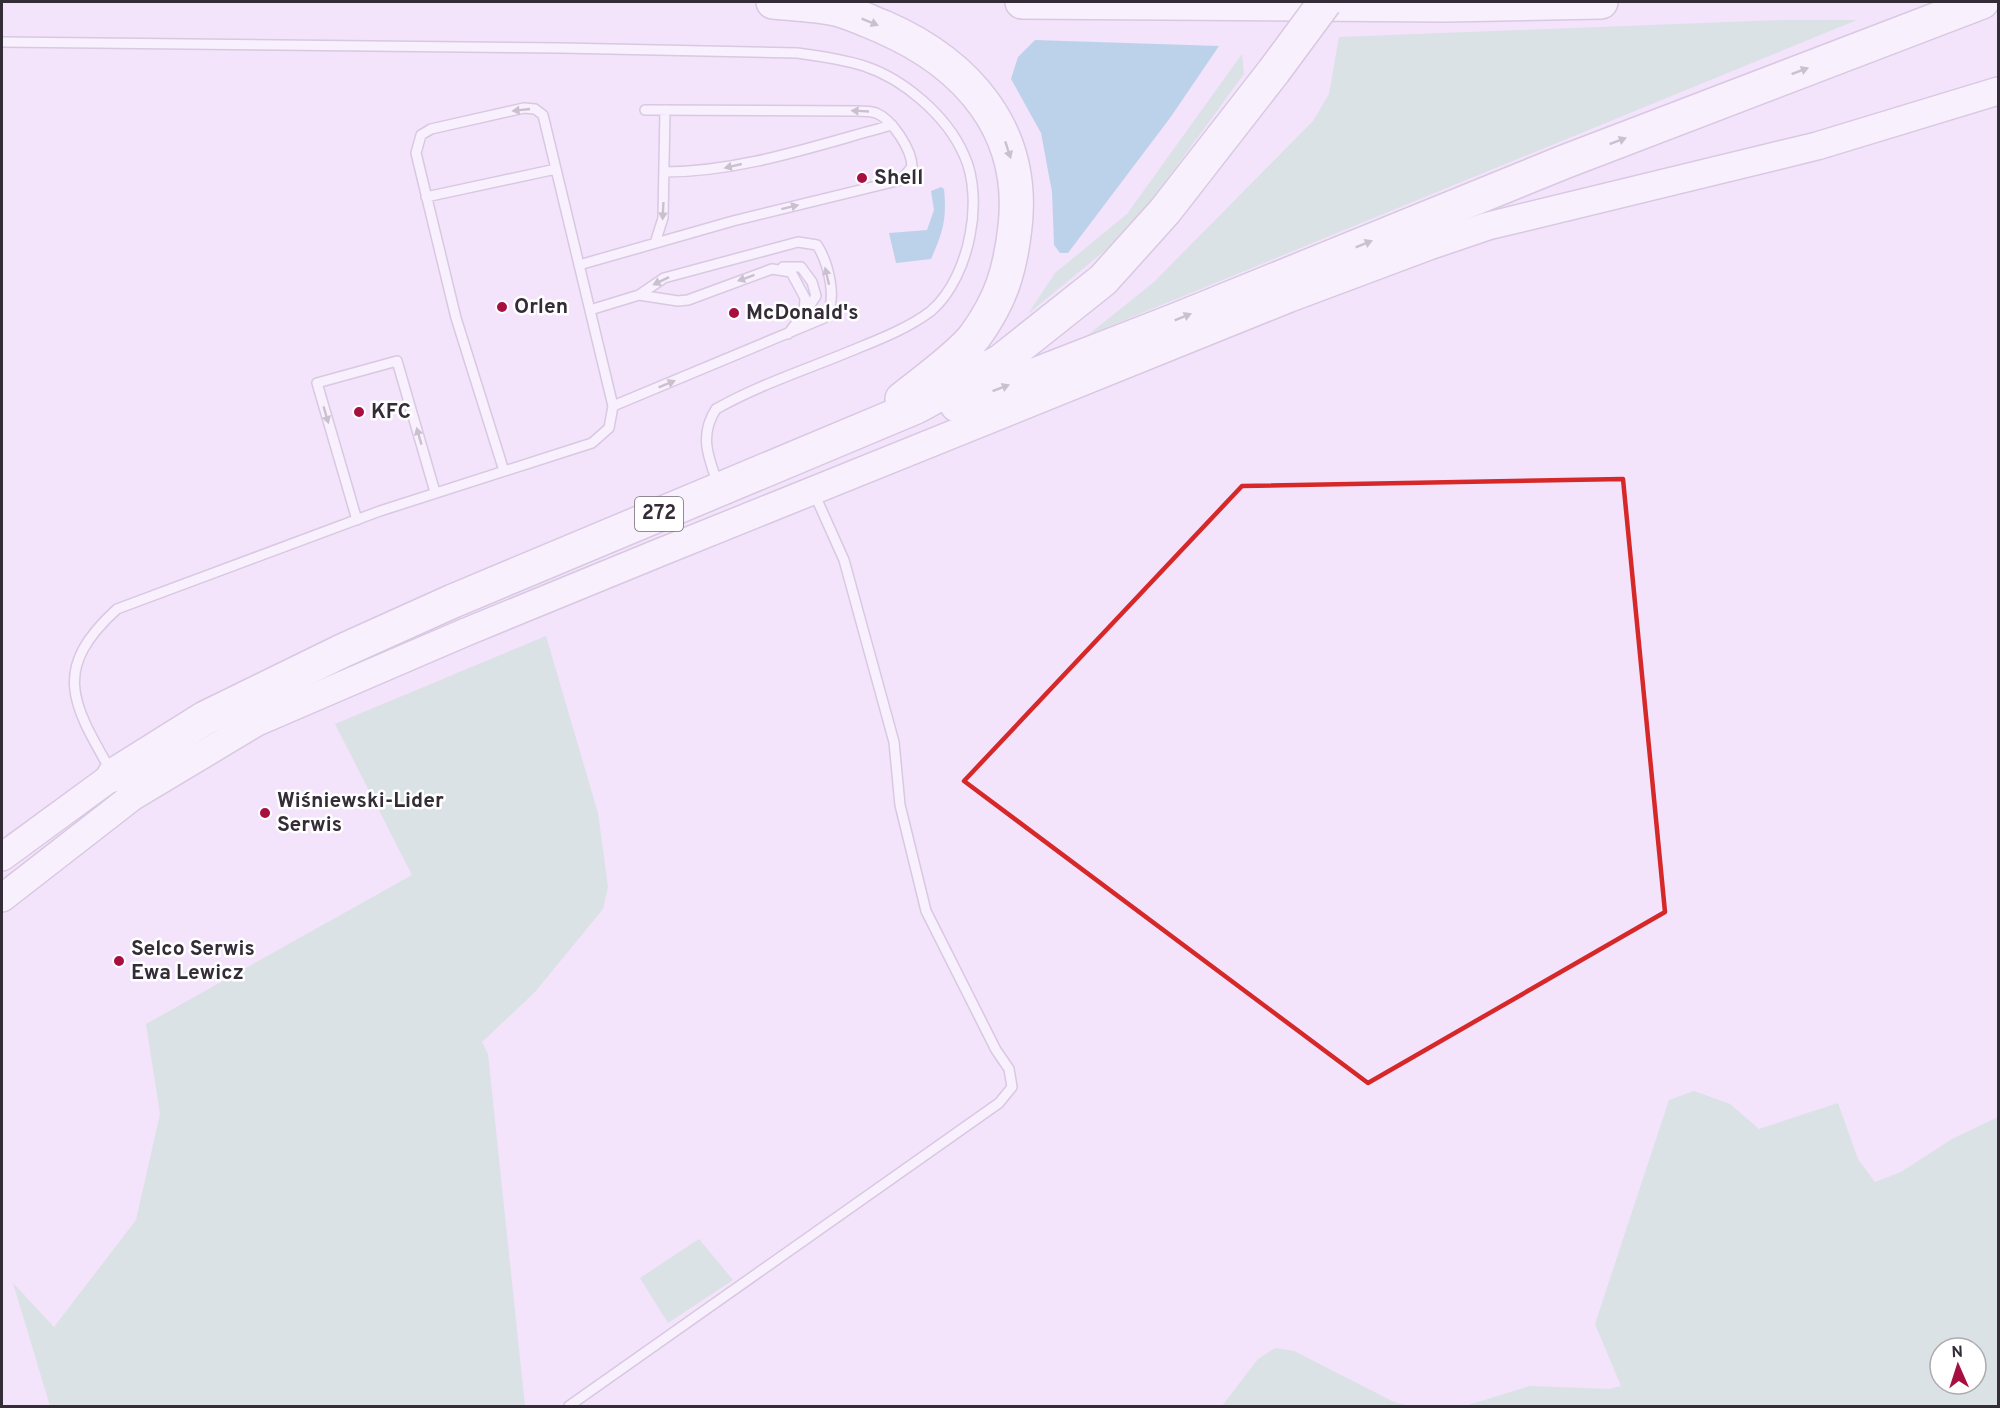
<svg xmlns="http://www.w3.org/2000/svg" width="2000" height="1408" viewBox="0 0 2000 1408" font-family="Overpass,sans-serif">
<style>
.green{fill:#bce0c9;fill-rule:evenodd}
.water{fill:#7bbcd4}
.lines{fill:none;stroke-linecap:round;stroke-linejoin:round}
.lane-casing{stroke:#baa6c3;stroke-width:12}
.secondary-casing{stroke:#baa6c3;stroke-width:30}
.highway-casing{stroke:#baa6c3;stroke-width:36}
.lane{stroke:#fff;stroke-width:9}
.secondary{stroke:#fff;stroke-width:27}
.highway{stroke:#fff;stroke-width:33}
.highway-bridge-casing{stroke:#baa6c3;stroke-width:36;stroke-linecap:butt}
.highway-bridge{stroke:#fff;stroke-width:33}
.oneway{fill:#9a969b}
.marked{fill:none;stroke:#d62828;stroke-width:4.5;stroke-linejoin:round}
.poi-dot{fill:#a70f40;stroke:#fff;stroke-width:2}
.labels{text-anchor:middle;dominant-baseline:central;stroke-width:5;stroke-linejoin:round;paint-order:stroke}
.shield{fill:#fff;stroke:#716b73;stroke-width:1.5}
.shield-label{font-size:20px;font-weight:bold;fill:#342c37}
.poi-label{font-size:21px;font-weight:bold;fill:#342c37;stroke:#fff;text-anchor:start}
</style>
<rect width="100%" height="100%" fill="#f3e3fb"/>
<path class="green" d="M 1783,20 L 1857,20 L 1088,335 L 1154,282 L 1313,121 L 1329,94 L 1339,37 Z
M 1242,54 L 1244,74 L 1130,230 L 1028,314 L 1055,273 L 1127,214 Z
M 546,636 L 598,813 L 608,887 L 603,909 L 535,992 L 482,1042 L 488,1054 L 525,1406 L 50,1406 L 13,1283 L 54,1327 L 136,1220 L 160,1114 L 146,1024 L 412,875 L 335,724 Z
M 1694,1091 L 1730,1104 L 1759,1129 L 1838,1103 L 1858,1159 L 1875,1182 L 1901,1172 L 1952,1139 L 1998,1117 L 1998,1406 L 1465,1406 L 1530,1386 L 1609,1389 L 1621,1386 L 1595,1324 L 1669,1100 ZM 1940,1348 L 1976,1348 L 1976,1384 L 1940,1384 Z
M 699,1239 L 733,1280 L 668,1323 L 640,1278 Z
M 1275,1348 L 1294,1351 L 1394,1402 L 1409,1406 L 1222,1406 L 1258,1359 Z"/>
<path class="water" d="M 1035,40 L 1219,46 L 1170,118 L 1068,253 L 1060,253 L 1054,245 L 1052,192 L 1041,133 L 1011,79 L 1018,57 Z
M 941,187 L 944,189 C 947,219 943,232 931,259 L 896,263 L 889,233 L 927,230 L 934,210 L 931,191 Z"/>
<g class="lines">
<defs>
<path id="lane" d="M 2,42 L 561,48 L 797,53 C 820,56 842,59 864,66 C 904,79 947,116 964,155 C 975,178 975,211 970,235 C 965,262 952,293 931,311 C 910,327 883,338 858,348 C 811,368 760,384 716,409 C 699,435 708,457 718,484
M 664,172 C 742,172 817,145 892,125
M 426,197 L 556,169
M 655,243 L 663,218 L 665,110
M 579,265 L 733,221 L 901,180 L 912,167 C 912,150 892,119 876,113 C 870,111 863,111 857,111 L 645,110
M 783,267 L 801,267 L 812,282 L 816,296 L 806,311
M 639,295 L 678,301 L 688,300 L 772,269 L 791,272 L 805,298 L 804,313 L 788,334
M 590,310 L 639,295 L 664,278 L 798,242 L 817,245 C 828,262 839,302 824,318 L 613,406
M 357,520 L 317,383 L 397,361 L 435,492
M 111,771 C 72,703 51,669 117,609 L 380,511 L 592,443 L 609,428 L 613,406 L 543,115 L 535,109 L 524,108 L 431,129 L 421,135 L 416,153 L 456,318 L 504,471
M 569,1406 L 999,1103 L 1012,1087 L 1009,1069 L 996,1050 L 926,911 L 900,805 L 894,742 L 844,560 L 814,493"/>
<path id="secondary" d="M 2,857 L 114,775
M 2,898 L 132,797 L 257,722 L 466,632 L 656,554 L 1290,298 L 1429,246 L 1488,226 L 1817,146 L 1998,91"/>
<path id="highway" d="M 773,2 C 794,4 815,5 836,9 C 852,13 868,21 883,27 C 968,64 1026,131 1015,227 C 1010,271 1001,300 975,336 C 959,357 923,382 902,399
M 1022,2 L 1446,5 L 1601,2
M 957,405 L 1176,320 L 1564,162 L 1982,2
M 114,775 L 205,718 L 342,651 L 453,601 L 916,407 L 1001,361 L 1103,280 L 1165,211 L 1274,71"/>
</defs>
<use href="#lane" class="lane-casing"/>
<use href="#secondary" class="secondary-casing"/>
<use href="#highway" class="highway-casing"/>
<use href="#lane" class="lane"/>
<use href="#secondary" class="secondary"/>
<use href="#highway" class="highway"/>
<defs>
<path id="highway-bridge" d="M 1274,71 L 1325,2"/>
</defs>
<use href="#highway-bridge" class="highway-bridge-casing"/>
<use href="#highway-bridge" class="highway-bridge"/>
</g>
<defs><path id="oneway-solid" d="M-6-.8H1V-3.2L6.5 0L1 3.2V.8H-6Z" transform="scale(1.5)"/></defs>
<g class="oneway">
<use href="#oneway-solid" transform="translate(870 22) rotate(22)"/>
<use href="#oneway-solid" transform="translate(1800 71) rotate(-21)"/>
<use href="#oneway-solid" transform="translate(521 110) rotate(174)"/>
<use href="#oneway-solid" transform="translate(860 111) rotate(-177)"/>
<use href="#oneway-solid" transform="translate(1618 141) rotate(-21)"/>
<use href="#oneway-solid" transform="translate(1008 150) rotate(72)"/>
<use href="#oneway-solid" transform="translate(733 166) rotate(167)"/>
<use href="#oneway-solid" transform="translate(790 207) rotate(-14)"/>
<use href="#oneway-solid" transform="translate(663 211) rotate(93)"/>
<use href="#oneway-solid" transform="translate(1364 244) rotate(-22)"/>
<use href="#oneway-solid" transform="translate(827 276) rotate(-103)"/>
<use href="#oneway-solid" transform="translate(746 278) rotate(160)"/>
<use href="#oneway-solid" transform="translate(661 281) rotate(154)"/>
<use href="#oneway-solid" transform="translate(1183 317) rotate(-22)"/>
<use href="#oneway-solid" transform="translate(667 384) rotate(-22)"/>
<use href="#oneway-solid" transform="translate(1001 388) rotate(-21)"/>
<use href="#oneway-solid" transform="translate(326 415) rotate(74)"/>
<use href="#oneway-solid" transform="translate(419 436) rotate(-106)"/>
</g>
<path d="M0 0H2000V1408H0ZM 1623,479 L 1665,912 L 1368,1083 L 964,781 L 1242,486 Z" fill="#f3e3fb" fill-opacity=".55" fill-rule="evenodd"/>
<path class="marked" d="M 1623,479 L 1665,912 L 1368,1083 L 964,781 L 1242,486 Z"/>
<g class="poi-dot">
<circle cx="862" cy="178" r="6"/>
<circle cx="502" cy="307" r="6"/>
<circle cx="734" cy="313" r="6"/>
<circle cx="359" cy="412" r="6"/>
<circle cx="265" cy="813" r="6"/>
<circle cx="119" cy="961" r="6"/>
</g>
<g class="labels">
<rect class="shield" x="635" y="497" width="48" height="34" rx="4.5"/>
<g class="shield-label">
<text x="659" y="514">272</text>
</g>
<g class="poi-label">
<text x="874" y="178">Shell</text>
<text x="514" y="307">Orlen</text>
<text x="746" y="313">McDonald's</text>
<text x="371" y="412">KFC</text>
<text x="277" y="801">Wiśniewski-Lider<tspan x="277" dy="24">Serwis</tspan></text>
<text x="131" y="949">Selco Serwis<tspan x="131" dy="24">Ewa Lewicz</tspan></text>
</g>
</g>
<rect width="2000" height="1408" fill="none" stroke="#342c37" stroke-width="6"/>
<g transform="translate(1958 1366) rotate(357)"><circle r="28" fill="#ffffff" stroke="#aeabaf" stroke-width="1.5"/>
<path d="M0-4.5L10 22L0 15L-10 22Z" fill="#a70f40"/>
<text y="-9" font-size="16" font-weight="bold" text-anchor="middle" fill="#342c37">N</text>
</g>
</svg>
